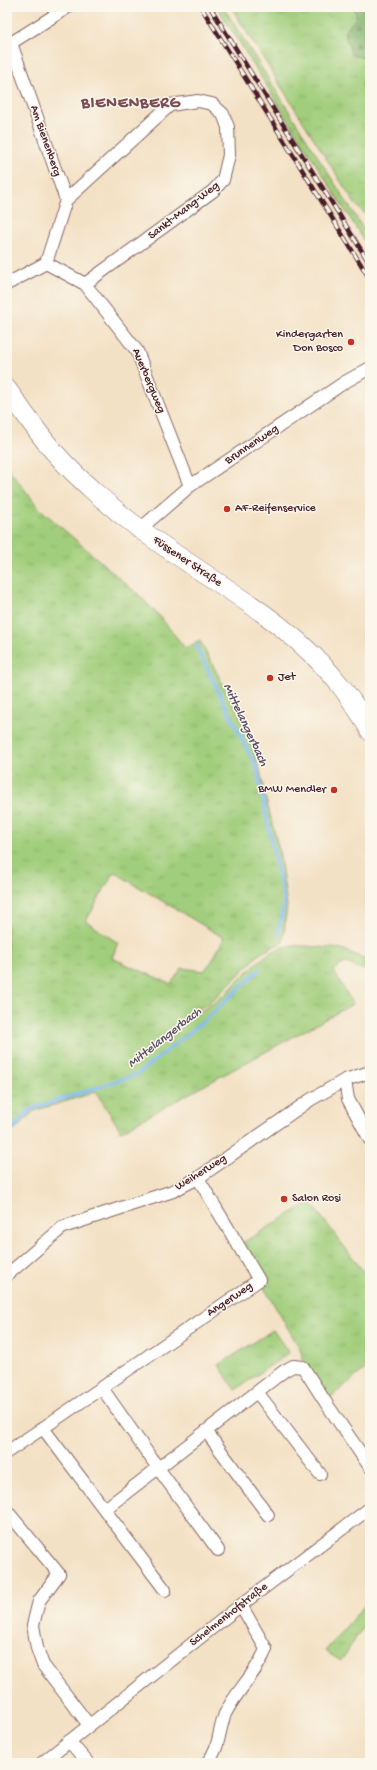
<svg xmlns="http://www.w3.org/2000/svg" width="377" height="1770" viewBox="0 0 377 1770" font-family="'Gochi Hand',sans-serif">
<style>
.grass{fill:url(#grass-tufts);stroke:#767653;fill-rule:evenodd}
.forest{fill:url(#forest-firs);stroke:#65684b}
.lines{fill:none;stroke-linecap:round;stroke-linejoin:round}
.stream{stroke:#86bbf4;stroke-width:3.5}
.street-casing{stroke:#856361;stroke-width:14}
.primary-casing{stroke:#856361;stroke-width:20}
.street{stroke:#fff;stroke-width:12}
.primary{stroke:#fff;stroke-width:19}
.rail-casing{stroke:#4a1f2b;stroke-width:4.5}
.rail{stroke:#fbf7ec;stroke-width:3;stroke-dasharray:9;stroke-linecap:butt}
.poi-dot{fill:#c8321e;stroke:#fbf7ec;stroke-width:1.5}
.labels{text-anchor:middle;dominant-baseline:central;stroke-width:3;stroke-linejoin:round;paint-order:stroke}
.street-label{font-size:12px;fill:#4a1f2b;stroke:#fbf7ec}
.poi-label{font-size:12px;fill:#4a1f2b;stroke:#fbf7ec;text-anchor:start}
.water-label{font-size:13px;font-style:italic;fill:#5c4e67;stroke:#fbf7ec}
.district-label{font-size:16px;font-weight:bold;letter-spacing:1px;fill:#7d4b53;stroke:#fbf7ec}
</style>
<defs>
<pattern id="grass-tufts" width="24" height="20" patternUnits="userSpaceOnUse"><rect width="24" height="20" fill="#a1ce7b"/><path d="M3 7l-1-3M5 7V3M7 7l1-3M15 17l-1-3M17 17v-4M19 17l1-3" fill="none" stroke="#8cb06a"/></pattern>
<pattern id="forest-firs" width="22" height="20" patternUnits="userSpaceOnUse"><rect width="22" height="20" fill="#80b16b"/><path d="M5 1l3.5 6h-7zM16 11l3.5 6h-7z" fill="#6b8f58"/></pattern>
</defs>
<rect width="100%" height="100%" fill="#fbf7ec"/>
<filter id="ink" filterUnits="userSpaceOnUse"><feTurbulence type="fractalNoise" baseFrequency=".025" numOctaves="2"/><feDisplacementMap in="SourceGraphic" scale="8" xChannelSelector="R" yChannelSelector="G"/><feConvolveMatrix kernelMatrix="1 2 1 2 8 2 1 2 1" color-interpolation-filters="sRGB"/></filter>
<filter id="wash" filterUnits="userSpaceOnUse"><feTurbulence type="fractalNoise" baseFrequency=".012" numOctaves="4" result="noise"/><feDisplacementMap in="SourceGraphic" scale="16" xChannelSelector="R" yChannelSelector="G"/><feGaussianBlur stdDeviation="0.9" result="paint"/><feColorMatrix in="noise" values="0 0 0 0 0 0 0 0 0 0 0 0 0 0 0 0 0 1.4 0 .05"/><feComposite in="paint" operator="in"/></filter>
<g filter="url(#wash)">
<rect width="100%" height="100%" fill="#f3e1c5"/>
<path class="grass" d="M 217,7 L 223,7 L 351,209 L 370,240 L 370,250 Z
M 231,7 L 354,7 L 357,17 L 344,32 L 352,55 L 370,59 L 370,219 L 355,204 Z
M 7,467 L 39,508 L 141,597 L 161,618 L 185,648 L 200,641 L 243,722 L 260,770 L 266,799 L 279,850 L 287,905 L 283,942 L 261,953 L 221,992 L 206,1005 L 191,1012 L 193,1014 C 205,1009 215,1003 225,994 C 245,976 263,949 292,945 L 342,949 L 370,961 L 370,972 L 345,963 L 333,970 L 353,1004 L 121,1131 L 96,1092 L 34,1111 L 7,1138 ZM 114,872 L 224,938 L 212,961 L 204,971 L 182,968 L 171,984 L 112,958 L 118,943 L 86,921 Z
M 310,1202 L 370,1280 L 370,1365 L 327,1400 L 305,1366 L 300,1349 L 239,1245 Z
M 273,1330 L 289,1353 L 235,1390 L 219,1365 Z
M 370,1599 L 370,1616 L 341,1661 L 325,1651 Z"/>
<path class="forest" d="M 354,7 L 370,7 L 370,59 L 352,55 L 344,32 L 357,17 Z"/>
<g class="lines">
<path class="stream" d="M 196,646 L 257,769 L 284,903 L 278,934
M 7,1134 L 31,1109 L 138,1074 L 204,1021 L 260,969"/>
</g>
</g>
<g filter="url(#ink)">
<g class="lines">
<defs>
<path id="street" d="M 66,200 L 170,105 L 198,101 L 212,104 L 223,114 L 228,127 L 229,155 L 223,180 L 213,191 L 85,284
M 46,263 L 85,284 L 137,351 L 190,486
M 7,284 L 46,263 L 66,200 L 11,43 L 68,7
M 140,529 L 190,486 L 345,382 L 370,368
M 345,1080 L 348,1099 L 370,1140
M 7,1275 L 63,1227 L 173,1191 L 198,1178 L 310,1100 L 345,1080 L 370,1072
M 102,1388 L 158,1468 L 218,1550
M 257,1392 L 320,1474
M 206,1431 L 268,1515
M 7,1452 L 43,1428
M 105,1509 L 284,1371 L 293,1366 L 303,1367 L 326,1403 L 370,1467
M 7,1511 L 59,1574 L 39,1601 L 33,1625 L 37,1648 L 43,1665 L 89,1725
M 165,1590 L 43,1428 L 259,1280 L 198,1178
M 69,1741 L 88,1763
M 42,1763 L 241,1605 L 370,1508
M 207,1763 C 220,1748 218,1732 225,1714 C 236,1691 257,1673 266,1649 L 241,1605"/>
<path id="primary" d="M 7,389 C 23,411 38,434 56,454 C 78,479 113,509 140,529 C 210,582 289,618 344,690 C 353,703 363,716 370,731"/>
</defs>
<use href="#street" class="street-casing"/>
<use href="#primary" class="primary-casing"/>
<use href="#street" class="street"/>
<use href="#primary" class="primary"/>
<defs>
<path id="rail" d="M 201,7 L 370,279
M 210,7 L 370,264"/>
</defs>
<use href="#rail" class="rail-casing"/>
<use href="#rail" class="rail"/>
</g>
</g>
<g class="poi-dot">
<circle cx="351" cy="342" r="4"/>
<circle cx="227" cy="509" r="4"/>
<circle cx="270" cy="678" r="4"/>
<circle cx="334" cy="790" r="4"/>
<circle cx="284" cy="1199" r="4"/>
</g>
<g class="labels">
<g class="street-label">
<text transform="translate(45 141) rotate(71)">Am Bienenberg</text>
<text transform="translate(184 211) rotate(-38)">Sankt-Mang-Weg</text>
<text transform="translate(148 381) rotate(67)">Auerbergweg</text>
<text transform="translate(252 445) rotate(-34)">Brunnenweg</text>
<text transform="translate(187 562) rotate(34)">Füssener Straße</text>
<text transform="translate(201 1173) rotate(-32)">Weiherweg</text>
<text transform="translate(230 1300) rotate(-34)">Angerweg</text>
<text transform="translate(229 1615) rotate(-38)">Schelmenhofstraße</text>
</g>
<g class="poi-label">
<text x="343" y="335" text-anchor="end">Kindergarten<tspan x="343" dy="14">Don Bosco</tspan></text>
<text x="235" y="509">AF-Reifenservice</text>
<text x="278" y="678">Jet</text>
<text x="326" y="790" text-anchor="end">BMW Mendler</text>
<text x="292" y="1199">Salon Rosi</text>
</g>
<g class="water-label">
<text transform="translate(245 725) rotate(65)">Mittelangerbach</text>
<text transform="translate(165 1038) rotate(-38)">Mittelangerbach</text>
</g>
<g class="district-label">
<text x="131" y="104">BIENENBERG</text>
</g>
</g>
<rect width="377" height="1770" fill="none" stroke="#fbf7ec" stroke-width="24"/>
</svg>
